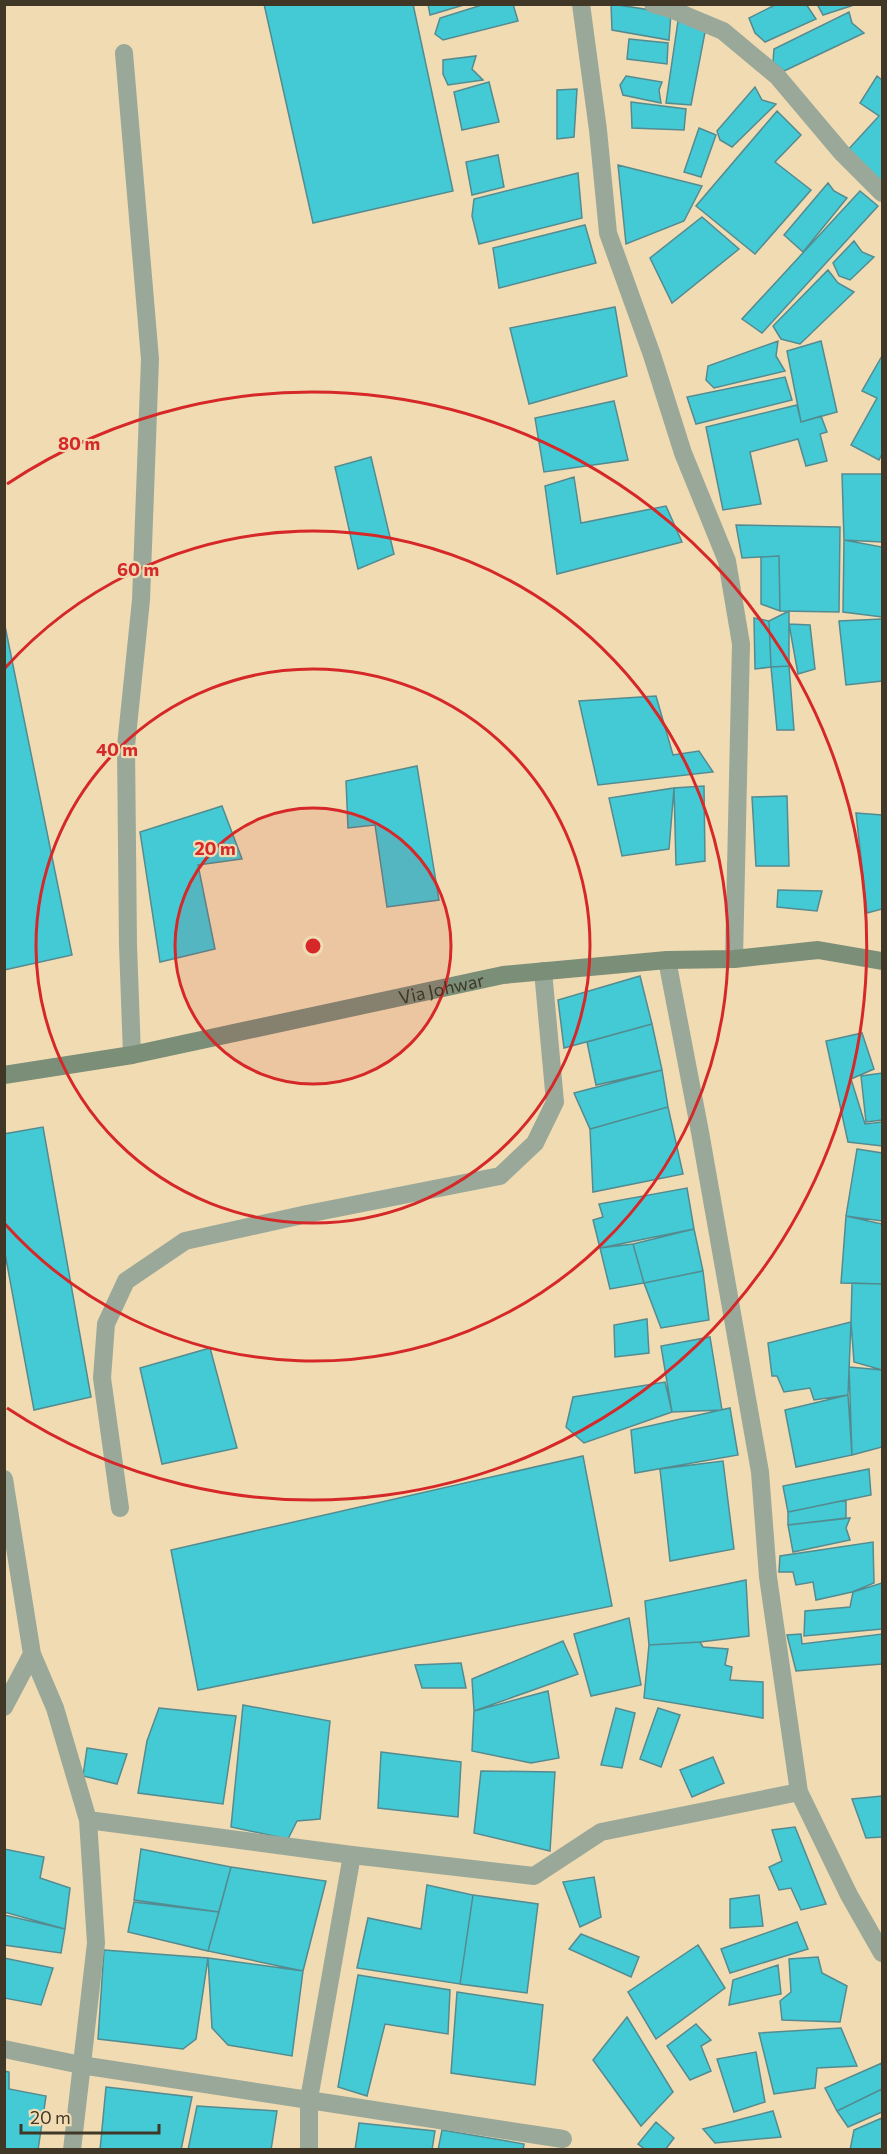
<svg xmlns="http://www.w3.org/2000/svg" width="887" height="2154" viewBox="0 0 887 2154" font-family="Commissioner,sans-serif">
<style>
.building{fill:#43cad5;stroke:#548b90;stroke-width:1.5}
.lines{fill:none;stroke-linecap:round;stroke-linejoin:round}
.lane{stroke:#9aa899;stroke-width:18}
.street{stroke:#9aa899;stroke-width:18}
.secondary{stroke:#7a8e78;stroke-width:18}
.ring{fill:none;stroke:#d62828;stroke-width:3}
.labels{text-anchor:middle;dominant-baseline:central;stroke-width:4.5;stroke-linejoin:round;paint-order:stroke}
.street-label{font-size:18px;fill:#403727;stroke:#f0dbb2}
.centre{fill:#d62828;stroke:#f0dbb2;stroke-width:3}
.ring-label{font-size:18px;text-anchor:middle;font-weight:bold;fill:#d62828;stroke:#f0dbb2;stroke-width:4.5;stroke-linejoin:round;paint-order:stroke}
</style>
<rect width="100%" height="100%" fill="#f0dbb2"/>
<path class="building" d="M 264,4 L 413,4 L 453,191 L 313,223 Z
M 428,4 L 467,4 L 430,15 Z
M 485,4 L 513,4 L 518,21 L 443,40 L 435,34 L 440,18 Z
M 611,4 L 671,13 L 669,40 L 612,30 Z
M 777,4 L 806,4 L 816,19 L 765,42 L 755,33 L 749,18 Z
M 817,4 L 857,4 L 823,15 Z
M 849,12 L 852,23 L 864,33 L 784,71 L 773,62 L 774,49 Z
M 678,21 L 706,27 L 691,105 L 666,103 Z
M 629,39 L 668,43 L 667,64 L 627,59 Z
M 476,56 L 472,69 L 483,80 L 448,85 L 443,74 L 443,60 Z
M 626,76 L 662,82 L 659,90 L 661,103 L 623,95 L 620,85 Z
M 877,76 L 882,80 L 882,188 L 846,152 L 879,116 L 860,103 Z
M 489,82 L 499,122 L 462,130 L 454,92 Z
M 755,87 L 762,100 L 776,104 L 732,147 L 720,140 L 717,131 Z
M 577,89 L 574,137 L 557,139 L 557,90 Z
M 631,102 L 686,109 L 684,130 L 632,128 Z
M 777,111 L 801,135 L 775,162 L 811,190 L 755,254 L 696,206 Z
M 699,128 L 716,135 L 701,177 L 684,172 Z
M 498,155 L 504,187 L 472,195 L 466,162 Z
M 618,165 L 702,186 L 684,221 L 626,244 Z
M 578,173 L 582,218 L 479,244 L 472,216 L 474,199 Z
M 828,183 L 834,191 L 847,198 L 803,252 L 784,235 Z
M 860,191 L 878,206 L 762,333 L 742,319 Z
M 702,217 L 739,249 L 672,303 L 650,258 Z
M 585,225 L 596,263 L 499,288 L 493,248 Z
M 854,241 L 862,252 L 874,257 L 850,280 L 839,276 L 833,263 Z
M 828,270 L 838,283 L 854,292 L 800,344 L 781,339 L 773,326 Z
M 615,307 L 627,376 L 529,404 L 510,328 Z
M 778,341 L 776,356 L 785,371 L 714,388 L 706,380 L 708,366 Z
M 821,341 L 837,412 L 801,422 L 787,351 Z
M 882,356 L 882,454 L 879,460 L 851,445 L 877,398 L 862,391 Z
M 785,377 L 792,400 L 696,424 L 687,397 Z
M 614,401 L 628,460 L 544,472 L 535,418 Z
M 797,405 L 801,422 L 821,416 L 827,432 L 820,434 L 827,461 L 806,466 L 798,439 L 750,452 L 761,504 L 723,510 L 706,427 Z
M 371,457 L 394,554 L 358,569 L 335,467 Z
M 842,474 L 882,474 L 882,542 L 844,540 Z
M 574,477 L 581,523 L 666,506 L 682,542 L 557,574 L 545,486 Z
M 736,525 L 840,527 L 839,612 L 780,611 L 779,556 L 742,558 Z
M 844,540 L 882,547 L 882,617 L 843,612 Z
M 779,556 L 780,611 L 761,604 L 761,557 Z
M 789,611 L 789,666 L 771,667 L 769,621 Z
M 754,618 L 769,621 L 771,667 L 755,669 Z
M 882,619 L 882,681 L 846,685 L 839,621 Z
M 4,621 L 72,955 L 4,970 Z
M 789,624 L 810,625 L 815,669 L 798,674 Z
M 789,666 L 794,730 L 777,730 L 771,667 Z
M 656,696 L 673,755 L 699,751 L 713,772 L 598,785 L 579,701 Z
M 417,766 L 439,900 L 387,907 L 375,825 L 348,828 L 346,781 Z
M 704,786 L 705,861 L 676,865 L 674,788 Z
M 674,788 L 669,849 L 622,856 L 609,798 Z
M 787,796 L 789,866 L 756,866 L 752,797 Z
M 222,806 L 242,859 L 198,865 L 215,949 L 160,962 L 140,832 Z
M 856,813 L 882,815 L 882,909 L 867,913 Z
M 778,890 L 822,891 L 817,911 L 777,907 Z
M 640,976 L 652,1024 L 564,1048 L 558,1000 Z
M 652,1024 L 662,1070 L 596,1085 L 587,1042 Z
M 862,1033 L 874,1069 L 851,1079 L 865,1124 L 882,1122 L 882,1146 L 848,1142 L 826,1041 Z
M 662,1070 L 668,1107 L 590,1129 L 574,1093 Z
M 882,1073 L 882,1120 L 866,1122 L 861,1076 Z
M 668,1107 L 683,1174 L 593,1192 L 590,1129 Z
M 43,1127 L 91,1397 L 34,1410 L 4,1248 L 4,1134 Z
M 857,1149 L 882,1153 L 882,1221 L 846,1216 Z
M 687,1188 L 694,1229 L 600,1248 L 593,1220 L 603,1217 L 599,1204 Z
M 846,1216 L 882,1224 L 882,1284 L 841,1283 Z
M 694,1229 L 703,1271 L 644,1283 L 633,1244 Z
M 633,1244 L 644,1283 L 610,1289 L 600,1248 Z
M 703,1271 L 709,1320 L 661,1328 L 644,1283 Z
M 852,1283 L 882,1284 L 882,1370 L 854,1362 L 851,1322 Z
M 647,1319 L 649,1353 L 615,1357 L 614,1325 Z
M 851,1322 L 848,1395 L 814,1400 L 810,1388 L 784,1392 L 777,1376 L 772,1376 L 768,1343 Z
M 710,1337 L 722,1410 L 672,1412 L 661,1346 Z
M 210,1348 L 237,1448 L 162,1464 L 140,1368 Z
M 849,1367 L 882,1370 L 882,1447 L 852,1455 Z
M 665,1382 L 672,1412 L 584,1443 L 566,1427 L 573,1397 Z
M 848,1395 L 852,1455 L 796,1467 L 785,1410 Z
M 730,1408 L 738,1455 L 635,1473 L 631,1430 Z
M 583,1456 L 612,1606 L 198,1690 L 171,1550 Z
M 723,1461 L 734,1549 L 670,1561 L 660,1469 Z
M 869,1469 L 871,1495 L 788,1512 L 783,1486 Z
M 846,1500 L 846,1518 L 788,1525 L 788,1512 Z
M 850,1518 L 846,1528 L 850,1540 L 793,1552 L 788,1525 Z
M 873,1542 L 874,1583 L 852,1592 L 816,1600 L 813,1582 L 796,1585 L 793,1572 L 779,1572 L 780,1556 Z
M 746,1580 L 749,1636 L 700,1642 L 649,1645 L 645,1601 Z
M 882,1583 L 882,1629 L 804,1636 L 805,1611 L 850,1607 L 853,1592 Z
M 629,1618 L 641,1685 L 591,1696 L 574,1634 Z
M 801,1634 L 802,1644 L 882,1634 L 882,1664 L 796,1671 L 787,1635 Z
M 563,1641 L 578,1674 L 474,1711 L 472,1679 Z
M 700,1642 L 703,1647 L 728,1649 L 725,1665 L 732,1667 L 730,1680 L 763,1682 L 763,1718 L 644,1698 L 649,1645 Z
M 461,1663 L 466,1688 L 422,1688 L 415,1665 Z
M 548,1691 L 559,1758 L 531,1763 L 472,1751 L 474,1711 Z
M 243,1705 L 330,1721 L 320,1819 L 297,1821 L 288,1839 L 231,1827 Z
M 159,1708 L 236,1716 L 223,1804 L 138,1793 L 147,1741 Z
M 616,1708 L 635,1713 L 622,1768 L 601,1765 Z
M 658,1708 L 680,1715 L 661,1767 L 640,1759 Z
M 87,1748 L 127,1754 L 117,1784 L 83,1776 Z
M 381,1752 L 461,1762 L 458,1817 L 378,1808 Z
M 713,1757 L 724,1783 L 692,1797 L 680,1770 Z
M 481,1771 L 555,1772 L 550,1851 L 474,1833 Z
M 882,1796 L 882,1837 L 866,1838 L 852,1799 Z
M 795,1827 L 826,1904 L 801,1910 L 791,1888 L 779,1890 L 769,1867 L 782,1861 L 772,1830 Z
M 4,1849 L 44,1857 L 40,1878 L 70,1888 L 65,1929 L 4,1912 Z
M 141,1849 L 231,1867 L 219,1912 L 134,1900 Z
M 231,1867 L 326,1881 L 303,1971 L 208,1951 Z
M 594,1877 L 601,1917 L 580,1927 L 563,1882 Z
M 427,1885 L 473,1895 L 460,1984 L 357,1968 L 368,1918 L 421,1929 Z
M 473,1895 L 538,1904 L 527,1993 L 460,1984 Z
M 759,1895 L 763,1926 L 730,1928 L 730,1899 Z
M 134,1902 L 219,1912 L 208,1951 L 128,1932 Z
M 4,1915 L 65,1929 L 61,1953 L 4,1945 Z
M 797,1922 L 808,1949 L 730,1973 L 721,1949 Z
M 581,1934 L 639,1957 L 631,1977 L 569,1949 Z
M 698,1945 L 725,1988 L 656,2039 L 628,1992 Z
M 104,1950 L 208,1958 L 196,2039 L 183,2049 L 98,2039 Z
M 818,1957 L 822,1973 L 847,1986 L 840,2022 L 782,2020 L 780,2001 L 791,1992 L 789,1959 Z
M 4,1958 L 53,1968 L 41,2005 L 4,1998 Z
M 208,1958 L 303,1971 L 292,2056 L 228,2045 L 212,2028 Z
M 778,1965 L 781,1994 L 729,2005 L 733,1980 Z
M 358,1975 L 450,1990 L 448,2034 L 385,2024 L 367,2096 L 338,2087 Z
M 457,1992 L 543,2005 L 535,2085 L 451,2073 Z
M 627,2017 L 673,2092 L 641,2126 L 593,2060 Z
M 696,2024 L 711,2040 L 701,2046 L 711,2071 L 690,2080 L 667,2046 Z
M 841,2028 L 857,2066 L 817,2068 L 815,2088 L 774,2094 L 759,2033 Z
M 756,2052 L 765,2102 L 734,2112 L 717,2059 Z
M 882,2063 L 882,2089 L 837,2111 L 825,2088 Z
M 4,2071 L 9,2072 L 9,2089 L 46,2096 L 38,2150 L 4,2149 Z
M 106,2087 L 192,2097 L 181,2150 L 100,2150 Z
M 882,2089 L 882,2112 L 848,2127 L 837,2111 Z
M 197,2106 L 277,2111 L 271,2150 L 188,2150 Z
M 773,2111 L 781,2137 L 715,2143 L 703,2129 Z
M 882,2118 L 882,2150 L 850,2150 L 854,2130 Z
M 656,2122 L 674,2138 L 665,2150 L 646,2150 L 638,2144 Z
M 359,2123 L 435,2131 L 432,2150 L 355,2150 Z
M 442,2130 L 524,2144 L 523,2150 L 438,2150 Z"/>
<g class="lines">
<path class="lane" d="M 124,53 L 150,359 L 141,600 L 126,746 L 128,945 L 132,1055
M 120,1508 L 102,1378 L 106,1324 L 126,1281 L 185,1241 L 307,1214 L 500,1176 L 535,1143 L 555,1102 L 543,971"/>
<path class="street" d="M 581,4 L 598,130 L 608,233 L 652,355 L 683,453 L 727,561 L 741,644 L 734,959
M 653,4 L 668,8 L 723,31 L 777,76 L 842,153 L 882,193
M 667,960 L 700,1132 L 760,1472 L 768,1577 L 799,1792 L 849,1895 L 882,1953
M 4,1479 L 32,1654 L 55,1708 L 88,1820 L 96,1943 L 72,2150
M 4,1707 L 32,1654
M 88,1820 L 352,1855 L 534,1876 L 601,1832 L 799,1792
M 4,2049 L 81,2065 L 563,2139
M 309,2150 L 309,2099 L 352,1855"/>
<path class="secondary" id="s1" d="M 4,1075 L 132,1055 L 503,975 L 667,960 L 734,959 L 818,950 L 882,961"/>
</g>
<circle cx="313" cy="946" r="138" fill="#d62828" fill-opacity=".12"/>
<g class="ring">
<circle cx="313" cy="946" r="138"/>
<circle cx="313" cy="946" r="277"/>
<path d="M5 668A415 415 0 1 1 5 1224"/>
<path d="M7 484A554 554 0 1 1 7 1408"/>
</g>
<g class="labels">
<g class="street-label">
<text stroke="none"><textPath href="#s1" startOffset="446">Via Johwar</textPath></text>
</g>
</g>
<circle cx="313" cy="946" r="9" class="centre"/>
<g class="ring-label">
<text x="79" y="450">80 m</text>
<text x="138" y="576">60 m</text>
<text x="117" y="756">40 m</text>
<text x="215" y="855">20 m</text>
</g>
<rect width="887" height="2154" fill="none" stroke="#403727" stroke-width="12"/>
<path d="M21 2124v9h138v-9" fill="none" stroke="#403727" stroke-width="3"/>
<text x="30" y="2124" font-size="18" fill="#403727" stroke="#f0dbb2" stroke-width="4.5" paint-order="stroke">20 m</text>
</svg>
